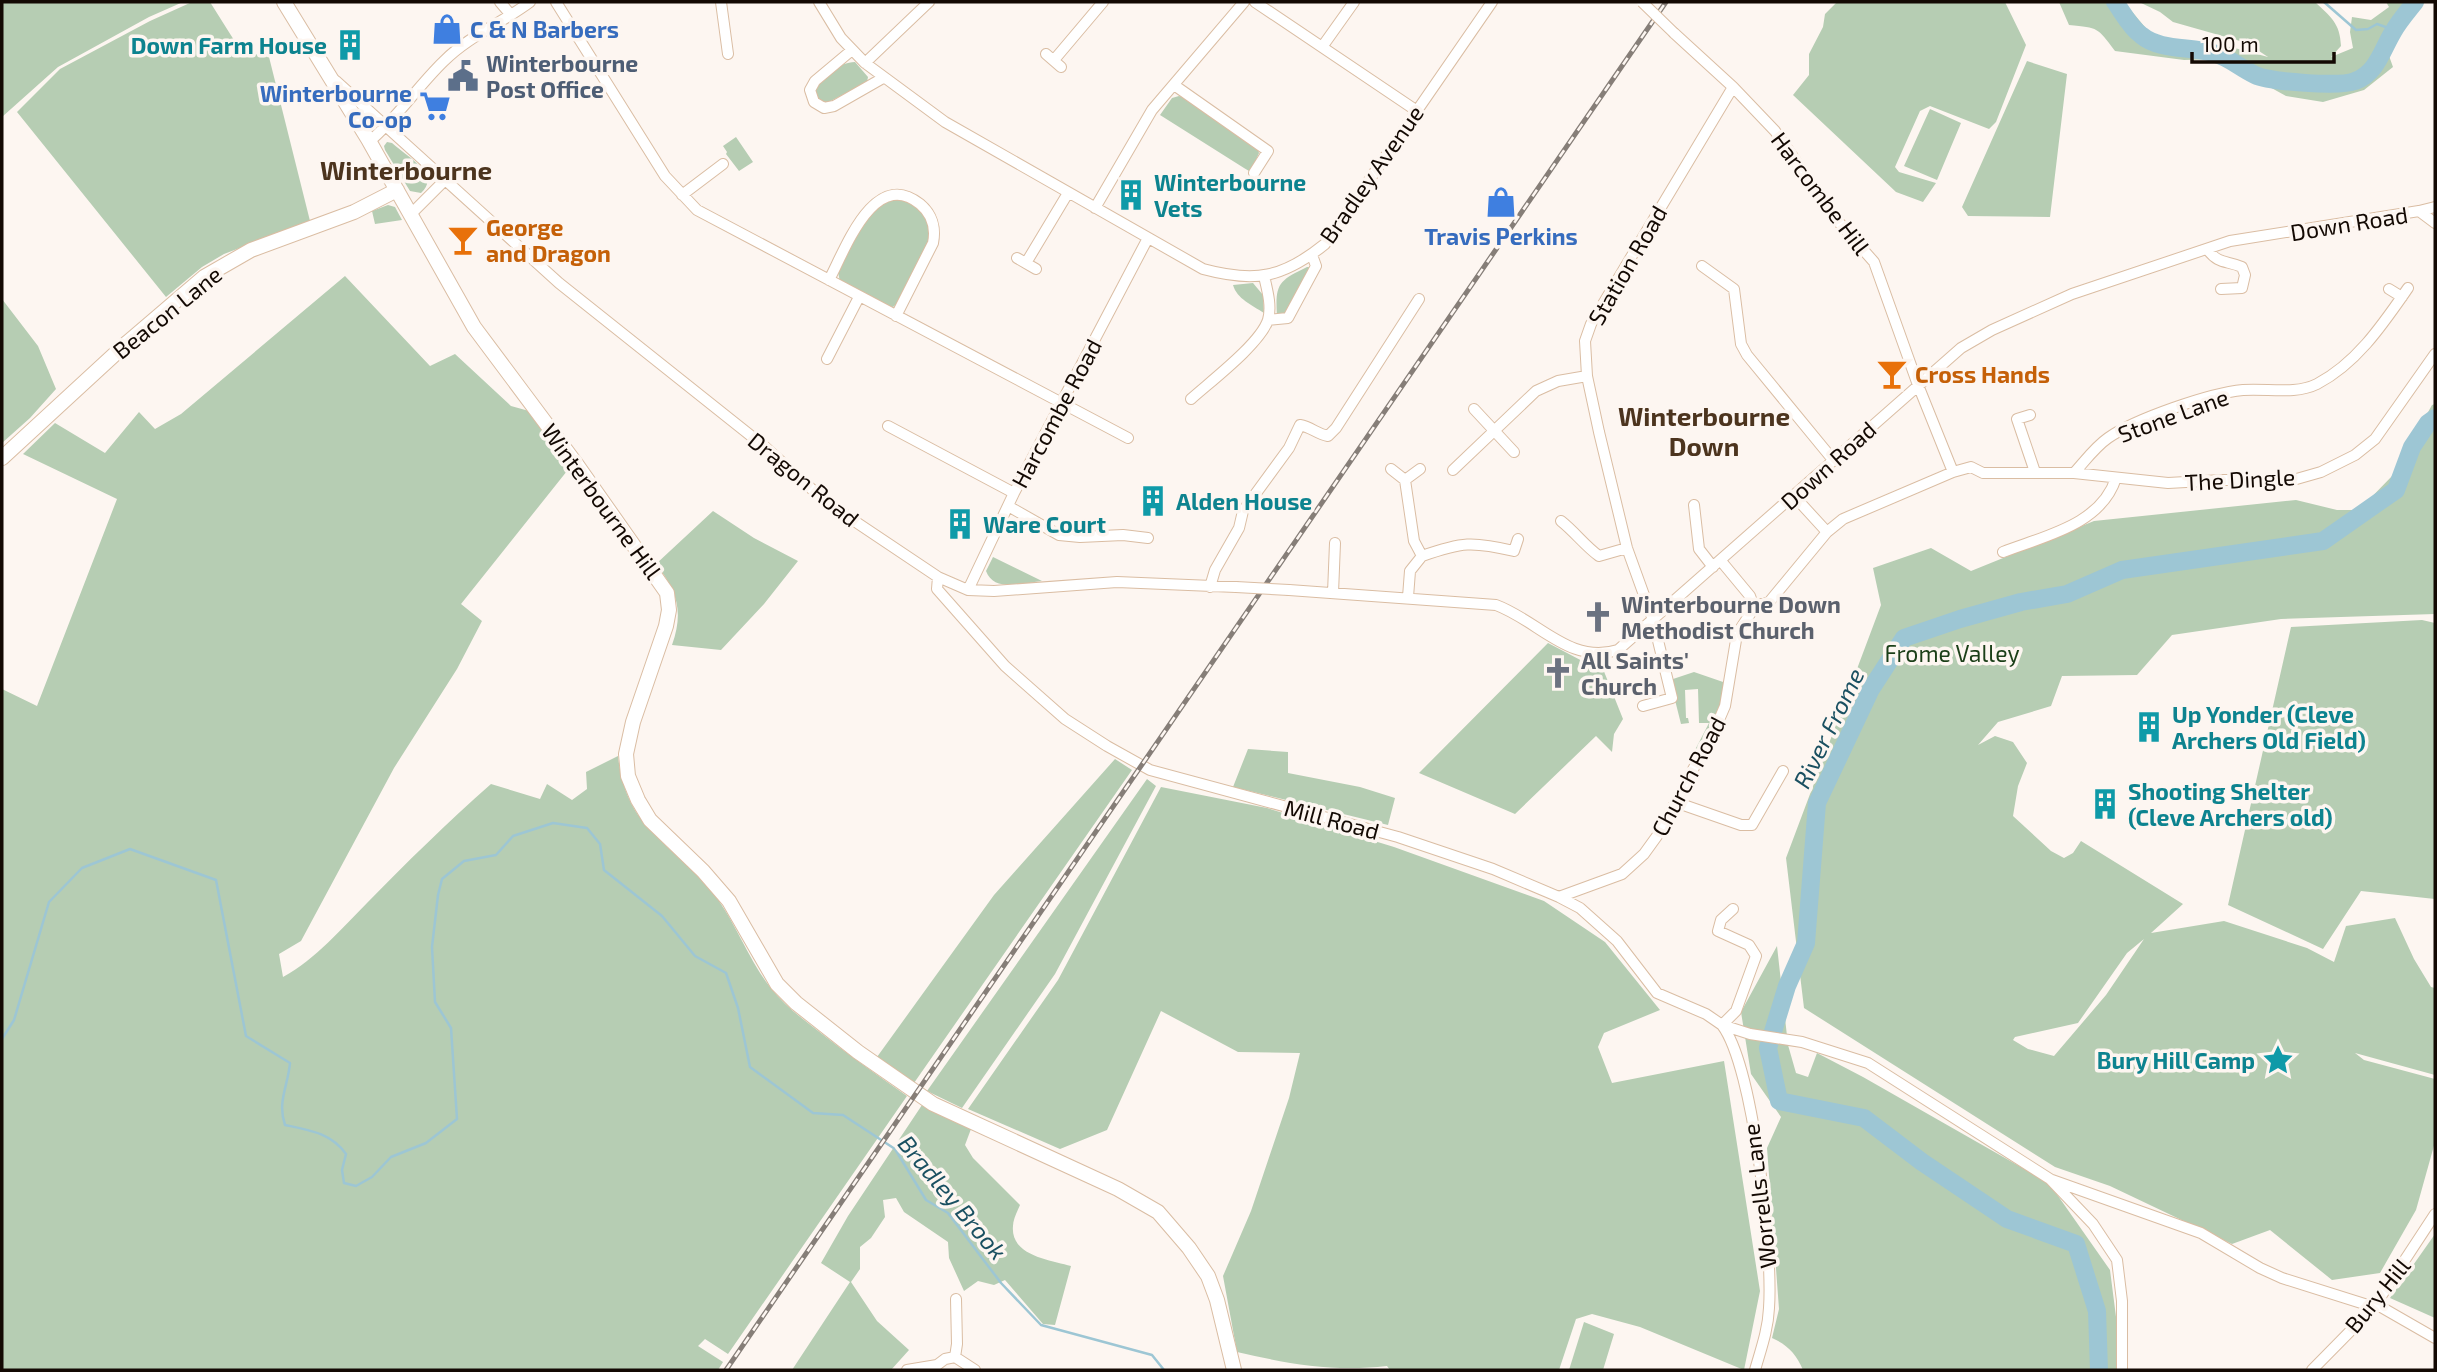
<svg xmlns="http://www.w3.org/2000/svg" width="2437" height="1372" viewBox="0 0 2437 1372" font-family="'Exo 2',sans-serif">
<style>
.green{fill:#b6cdb3;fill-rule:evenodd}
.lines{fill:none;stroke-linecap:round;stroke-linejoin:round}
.stream{stroke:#9dc6d4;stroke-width:2.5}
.river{stroke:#9dc6d4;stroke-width:18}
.minor-casing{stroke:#dabda3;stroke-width:12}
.major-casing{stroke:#dabda3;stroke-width:16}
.minor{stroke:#fff;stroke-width:10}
.major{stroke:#fff;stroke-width:14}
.rail-casing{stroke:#867e78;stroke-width:5}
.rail{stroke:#fdf6f1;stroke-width:2.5;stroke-dasharray:8;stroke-linecap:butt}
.minor-bridge-casing{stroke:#dabda3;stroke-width:12;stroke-linecap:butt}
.minor-bridge{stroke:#fff;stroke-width:10}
.labels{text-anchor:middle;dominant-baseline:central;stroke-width:7;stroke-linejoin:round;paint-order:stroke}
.shop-label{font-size:23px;font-weight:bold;fill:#366cbe;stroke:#fdf6f1;text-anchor:start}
.culture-label{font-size:23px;font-weight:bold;fill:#0d838f;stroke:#fdf6f1;text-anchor:start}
.service-label{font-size:23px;font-weight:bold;fill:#4e5e75;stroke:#fdf6f1;text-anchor:start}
.street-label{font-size:23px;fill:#130903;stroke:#fdf6f1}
.food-label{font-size:23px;font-weight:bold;fill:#c56008;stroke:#fdf6f1;text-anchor:start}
.worship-label{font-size:23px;font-weight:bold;fill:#5b616d;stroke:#fdf6f1;text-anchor:start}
.park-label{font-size:23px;fill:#1b3f18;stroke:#fdf6f1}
.water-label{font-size:24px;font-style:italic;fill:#1a5061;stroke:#fdf6f1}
.quarter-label{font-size:26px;font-weight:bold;fill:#4c341e;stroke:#fdf6f1}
</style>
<rect width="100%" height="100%" fill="#fdf6f1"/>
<path class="green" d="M 2,2 L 183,2 L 149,17 L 58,67 L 2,117 Z
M 192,2 L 210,2 L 244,56 L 268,53 L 310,221 L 224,254 L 202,267 L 166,297 L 17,112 L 60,69 L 150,21 Z
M 1837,2 L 2005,2 L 2026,45 L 1996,122 L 1989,129 L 1930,106 L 1920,111 L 1895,167 L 1899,172 L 1936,183 L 1923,202 L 1896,192 L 1793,95 L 1809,75 L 1809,54 L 1823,27 L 1825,14 Z
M 2059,2 L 2124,2 L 2149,32 L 2179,44 L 2231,47 L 2268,57 L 2247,43 L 2173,22 L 2160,12 L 2139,2 L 2315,2 C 2331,17 2340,23 2341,46 L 2331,57 L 2353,48 L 2350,32 L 2352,17 L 2371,20 L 2389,7 L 2386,2 L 2432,2 L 2425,2 L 2405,25 L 2394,21 L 2383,39 L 2393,67 L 2364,90 L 2323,102 L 2286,96 L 2219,59 L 2184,60 L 2115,51 C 2097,27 2099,28 2069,25 Z
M 2027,61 L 2067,74 L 2050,217 L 1968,216 L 1962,207 Z
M 855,62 L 868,77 L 867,82 L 825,104 L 818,99 L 815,91 C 823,77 839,62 855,62 Z
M 1179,96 L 1183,97 L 1257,147 L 1259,153 L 1252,169 L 1249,171 L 1244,168 L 1160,115 L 1172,98 Z
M 1930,109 L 1961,123 L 1937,180 L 1904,166 Z
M 736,137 L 753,162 L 739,171 L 726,154 L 727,152 L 723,146 Z
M 387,142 L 392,143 C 405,155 442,175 421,193 L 410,191 L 385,150 L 384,146 Z
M 900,199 C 919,206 933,220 929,241 L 898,303 L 893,307 L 886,306 L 840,282 L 838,272 C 853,245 865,203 900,199 Z
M 388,205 L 395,207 L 402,220 L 375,224 L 372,211 Z
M 1307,267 L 1310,267 L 1289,311 L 1277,317 C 1275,284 1278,281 1307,267 Z
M 345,276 L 430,366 L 455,354 L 511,406 L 529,411 L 571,466 L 461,604 L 482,621 L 457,669 L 394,768 L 301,941 L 279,954 L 283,977 C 316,959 341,929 367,903 C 407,862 448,822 491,784 L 540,799 L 547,784 L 572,800 L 587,789 L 586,772 L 618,756 C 626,828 667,839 709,888 C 734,917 746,956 770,987 C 783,1004 800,1017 817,1030 C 846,1053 876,1074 907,1096 L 728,1354 L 705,1339 L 698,1346 L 723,1362 L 718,1370 L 2,1370 L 2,689 L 37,706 L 117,499 L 23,454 L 55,423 L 105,453 L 139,412 L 155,429 L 181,414 Z
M 1253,283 L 1263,295 L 1264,313 C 1252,305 1237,299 1233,285 Z
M 2,299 L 38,346 L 56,389 L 30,418 L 2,443 Z
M 2435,404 L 2435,614 L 2281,619 L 2172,635 L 2137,675 L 2062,676 L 2051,706 L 1998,722 L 1978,745 L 1995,736 L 2013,742 L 2027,763 L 2018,786 L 2013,816 L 2051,851 L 2064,858 L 2073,853 L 2081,841 L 2183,904 L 2151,933 L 2224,921 L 2307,948 L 2334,962 L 2346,926 L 2395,918 L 2414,959 L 2431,987 L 2435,988 L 2435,1075 L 2355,1053 L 2364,1060 L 2435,1079 L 2435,1142 L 2416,1210 L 2380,1273 L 2332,1280 L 2270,1230 L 2232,1244 L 2110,1186 L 2055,1167 L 1804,1008 L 1786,858 L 1881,605 L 1873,568 L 1931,548 L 1971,571 L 2094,521 L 2296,500 L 2337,510 L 2359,510 L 2393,475 L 2432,405 ZM 2144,939 L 2106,995 L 2054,1056 L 2028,1049 L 2013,1040 L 2015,1037 L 2078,1023 L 2127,953 Z
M 713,511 L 754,538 L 798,561 L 764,604 L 721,650 L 672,645 C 684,611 677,591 656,564 Z
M 993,557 L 1042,581 C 1024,583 994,593 986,571 Z
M 2422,620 L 2435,623 L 2435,899 L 2361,891 L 2323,949 L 2228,905 L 2291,627 Z
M 1548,643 L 1588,664 L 1601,664 L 1623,719 L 1614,734 L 1612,752 L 1596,736 L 1515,814 L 1419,773 Z
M 1694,672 L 1726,683 L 1722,709 L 1701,749 L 1695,750 L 1709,723 L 1699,723 L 1698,689 L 1685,690 L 1686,718 L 1688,718 L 1689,723 L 1681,724 L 1670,680 Z
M 1248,749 L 1288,752 L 1288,773 L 1360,787 L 1395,798 L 1388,825 L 1233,787 Z
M 1115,759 L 1132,770 L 914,1083 L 877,1057 L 994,895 Z
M 1147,779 L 1156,786 L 1055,974 L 962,1108 L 927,1091 Z
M 1161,787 L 1267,808 L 1394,847 L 1544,901 L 1605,942 L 1660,1010 L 1604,1033 L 1598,1047 L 1612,1083 L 1724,1061 L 1760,1291 L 1744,1370 L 1640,1327 L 1592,1314 L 1576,1319 L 1559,1370 L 1390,1370 L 1387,1366 C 1333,1372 1289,1364 1237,1352 L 1223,1276 L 1251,1211 L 1289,1098 L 1300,1053 L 1238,1052 L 1161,1011 L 1107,1130 L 1060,1149 L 968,1109 L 1058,980 Z
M 1777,946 L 1788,1045 L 1796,1073 L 1808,1077 L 1817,1053 L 1863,1077 L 2049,1183 L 2110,1270 L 2120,1348 L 2119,1370 L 1803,1370 C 1796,1354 1788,1345 1772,1338 L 1779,1309 L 1767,1148 L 1781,1117 L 1751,1074 L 1741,1012 Z
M 922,1105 L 971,1129 L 965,1145 L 973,1158 L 1020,1205 C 1017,1212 1013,1220 1013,1226 C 1010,1256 1051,1260 1071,1266 L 1055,1325 L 1043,1324 L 1005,1280 L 994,1285 L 978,1281 L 964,1291 L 949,1258 L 948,1242 L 904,1212 L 896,1198 L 883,1200 L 885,1217 L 871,1238 L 860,1247 L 860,1269 L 851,1282 L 877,1321 L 909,1350 L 891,1370 L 792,1370 L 850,1282 L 821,1263 L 848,1216 Z
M 2435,1234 L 2435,1318 L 2390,1298 Z
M 1584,1322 L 1614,1334 L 1603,1370 L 1569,1370 Z"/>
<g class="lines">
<path class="stream" d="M 2324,2 L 2356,30 L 2368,29 L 2377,24 L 2394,30
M 2,1039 L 14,1020 L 49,902 L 82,868 L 130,849 L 216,880 L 246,1036 L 290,1063 C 288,1086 277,1102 285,1125 C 309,1130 331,1133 346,1154 L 342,1170 L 344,1183 L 356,1186 L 372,1177 L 391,1157 L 426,1143 L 457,1119 L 451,1028 L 435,1002 L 432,947 L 438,895 L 442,879 L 464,861 L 496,855 L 513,836 L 553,823 L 587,828 L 600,844 L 604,870 L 662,916 L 695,956 L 726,973 L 738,1008 L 750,1067 L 813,1113 L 843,1115 L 895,1149 L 926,1200 L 948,1213 L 1001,1283 L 1041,1325 L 1152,1355 L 1164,1370"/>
<path class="river" d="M 2115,2 C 2123,13 2130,27 2141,35 C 2160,51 2190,46 2213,53 C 2229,57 2240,68 2255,75 C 2270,82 2340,87 2355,81 C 2377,73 2382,50 2393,32 C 2399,21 2408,11 2415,2
M 2099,1370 L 2097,1311 L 2076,1244 L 2007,1219 L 1922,1162 L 1864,1118 L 1779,1101 L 1768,1048 L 1787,986 L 1806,943 L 1817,803 L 1871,689 L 1904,638 L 1960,619 L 2021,602 L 2067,594 L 2122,570 L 2323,541 L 2396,490 L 2412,447 L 2428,423 L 2435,418"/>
<defs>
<path id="minor" d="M 500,2 L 511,15
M 556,2 L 665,176 L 697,210 L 1128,438
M 721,2 L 728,54
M 819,2 L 841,38 L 865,63 L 945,122 L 1203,269 C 1255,283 1283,278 1325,244 L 1492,2
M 1255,2 L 1417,111
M 1674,33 L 1733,87 L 1775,131 L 1836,219 L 1874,262 L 1918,385 L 1953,472
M 1322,47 L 1354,2
M 852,50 L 815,81 L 810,90 L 814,102 L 824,108 L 834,106 L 883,78
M 1046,54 L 1061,67
M 1054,60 L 1103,2
M 865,63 L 929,2
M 336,81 L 559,283 L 765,447 L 826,502 L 938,577 L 968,590 L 994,591 L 1117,582 L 1236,587
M 1174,85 L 1268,151 L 1254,173
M 370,141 C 398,117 418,86 444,61 C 469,36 502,23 530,2
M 682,195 L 723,164
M 1095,208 L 1152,110 L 1244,2
M 2419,211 L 2435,223
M 411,214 L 444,181
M 2207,249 C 2219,265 2226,260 2242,267 L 2245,275 L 2242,288 L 2221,289
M 1017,258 L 1036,269
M 1026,263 L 1068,193
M 1702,266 L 1734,289 L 1741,344 L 1747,355 L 1834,461
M 829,280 C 845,250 874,167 920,204 C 932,214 936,228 933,243 L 896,316
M 2389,289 L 2402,297
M 1268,320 L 1288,318 L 1316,266 L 1312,255
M 827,359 L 859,297
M 1191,399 C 1211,381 1260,344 1268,320 C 1272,306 1267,289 1264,276
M 1474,409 L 1514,452
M 2030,415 L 2017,419 L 2035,472
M 888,426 L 1014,493
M 1391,469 L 1405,480 L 1420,469
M 1453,470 L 1536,391 L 1558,381 L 1587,376
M 2074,473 C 2085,461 2095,447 2108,438 C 2135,419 2210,393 2243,390 C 2267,388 2295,395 2317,384 C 2357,363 2383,324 2408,288
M 1405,480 L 1414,541 L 1422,556 L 1410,571 L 1408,597
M 1794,496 L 1827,532
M 1694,505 L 1699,549 L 1713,567
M 1008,506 L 1059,535 L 1080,537 L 1123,535 L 1148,538
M 1561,521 C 1575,532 1585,546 1599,556 L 1627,548
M 2003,552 C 2044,536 2101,525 2116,478
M 1422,556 C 1462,542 1472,541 1514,551 L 1518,539
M 938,577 L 937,589 L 1005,666 L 1065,719 L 1107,746 L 1150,770 L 1398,837 L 1493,869 L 1559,897 L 1580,908 L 1617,941 L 1657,993 L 1706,1014 L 1722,1025 L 1750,1034 L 1802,1042 L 1868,1063 L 2050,1179 L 2093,1224 L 2117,1260 L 2122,1301 L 2122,1370
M 1210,587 L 1215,570 L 1239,528 L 1243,511 L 1289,448 L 1300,425 C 1311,427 1317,434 1328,436 L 1336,428 L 1419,299
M 968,590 L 1014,493 L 1148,238
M 1289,590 L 1496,605 C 1539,621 1570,665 1618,650 L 1961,348 L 1992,330 L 2072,294 L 2230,241 L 2419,211 L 2435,207
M 1333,593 L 1335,543
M 1753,604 L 1764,604 L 1770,601 L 1827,532 L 1843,519 L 1953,472 L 1971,467 L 1983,473 L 2074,473 L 2168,483 L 2222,480 L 2293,480 L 2321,472 L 2355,455 L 2375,439 L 2435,354
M 1643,706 L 1672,698 L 1653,620 L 1627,548 L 1599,432 L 1587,376 L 1585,341 L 1591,324 L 1733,87
M 1675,802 L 1741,825 L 1752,825 L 1783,771
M 1559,897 L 1622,874 L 1644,854 L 1657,836 L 1716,727 L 1725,706 L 1737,634 L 1750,614 L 1753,604 L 1750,596 L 1721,561
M 1733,909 L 1721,920 L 1718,931 L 1749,945 L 1756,956 L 1736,1011 L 1722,1025 C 1754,1067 1773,1252 1769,1308 C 1768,1330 1761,1349 1755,1370
M 2052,1180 L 2201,1233 L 2260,1268 L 2282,1278 L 2374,1307 L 2381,1307 L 2435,1338
M 955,1357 L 975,1370
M 907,1370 L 937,1365 L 945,1359 L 955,1357 L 957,1344 L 956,1299
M 2312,1370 L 2374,1307 L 2435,1214"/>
<path id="major" d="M 284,2 L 368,139 L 474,327 L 577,465 L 667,593 L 669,610 L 666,626 L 633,722 L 626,754 L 628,776 L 638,800 L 650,820 L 703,871 L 729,901 L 777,984 L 796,1003 L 858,1052 L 933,1104 L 1118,1189 L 1158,1212 L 1189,1248 L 1208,1276 L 1217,1300 L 1234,1370
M 2,458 L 128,342 L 204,277 L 251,250 L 354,212 L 397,190"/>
</defs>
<use href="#minor" class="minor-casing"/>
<use href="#major" class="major-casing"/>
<use href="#minor" class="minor"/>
<use href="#major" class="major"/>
<defs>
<path id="rail" d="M 726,1370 L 1666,2"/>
</defs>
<use href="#rail" class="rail-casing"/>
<use href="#rail" class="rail"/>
<defs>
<path id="minor-bridge" d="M 1642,2 L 1674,33
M 1236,587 L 1289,590"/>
</defs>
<use href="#minor-bridge" class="minor-bridge-casing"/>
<use href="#minor-bridge" class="minor-bridge"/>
</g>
<defs>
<symbol id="shop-bare" viewBox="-9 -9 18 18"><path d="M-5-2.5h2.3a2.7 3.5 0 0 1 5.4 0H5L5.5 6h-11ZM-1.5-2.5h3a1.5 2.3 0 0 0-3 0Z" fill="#3f7fe0" stroke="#fdf6f1" stroke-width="2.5" paint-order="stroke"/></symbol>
<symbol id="building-bare" viewBox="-9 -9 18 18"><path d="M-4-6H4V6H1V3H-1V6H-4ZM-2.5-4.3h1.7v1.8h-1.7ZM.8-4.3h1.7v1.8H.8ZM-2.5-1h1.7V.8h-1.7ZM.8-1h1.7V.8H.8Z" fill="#0f9aa8" stroke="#fdf6f1" stroke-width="2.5" paint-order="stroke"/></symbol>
<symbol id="civic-bare" viewBox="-9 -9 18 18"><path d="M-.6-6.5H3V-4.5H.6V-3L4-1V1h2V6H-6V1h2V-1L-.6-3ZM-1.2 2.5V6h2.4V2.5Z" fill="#5c6f8a" stroke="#fdf6f1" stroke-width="2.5" paint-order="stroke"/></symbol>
<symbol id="supermarket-bare" viewBox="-9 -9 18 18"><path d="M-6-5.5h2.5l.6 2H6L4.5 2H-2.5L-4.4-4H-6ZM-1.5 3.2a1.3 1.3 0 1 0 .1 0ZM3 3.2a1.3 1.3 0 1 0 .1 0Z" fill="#3f7fe0" stroke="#fdf6f1" stroke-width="2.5" paint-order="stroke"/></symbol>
<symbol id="bar-bare" viewBox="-9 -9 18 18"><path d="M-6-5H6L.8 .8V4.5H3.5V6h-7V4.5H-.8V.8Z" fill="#e8710a" stroke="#fdf6f1" stroke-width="2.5" paint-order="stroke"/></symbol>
<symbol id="church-bare" viewBox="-9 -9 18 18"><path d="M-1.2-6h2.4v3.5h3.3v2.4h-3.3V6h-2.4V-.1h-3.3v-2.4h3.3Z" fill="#6b7280" stroke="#fdf6f1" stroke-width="2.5" paint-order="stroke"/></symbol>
<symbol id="sight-bare" viewBox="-9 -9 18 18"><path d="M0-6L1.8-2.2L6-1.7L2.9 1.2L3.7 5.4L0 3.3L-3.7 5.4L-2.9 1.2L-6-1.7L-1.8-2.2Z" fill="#0f9aa8" stroke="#fdf6f1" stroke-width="2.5" paint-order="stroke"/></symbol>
</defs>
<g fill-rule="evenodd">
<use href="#shop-bare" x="425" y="7" width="44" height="44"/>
<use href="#building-bare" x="328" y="23" width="44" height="44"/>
<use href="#civic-bare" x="441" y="54" width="44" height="44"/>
<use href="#supermarket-bare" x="413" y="84" width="44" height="44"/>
<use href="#building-bare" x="1109" y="173" width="44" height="44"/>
<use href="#shop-bare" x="1479" y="180" width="44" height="44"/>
<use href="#bar-bare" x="441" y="218" width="44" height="44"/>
<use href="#bar-bare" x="1870" y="352" width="44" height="44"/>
<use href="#building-bare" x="1131" y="479" width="44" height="44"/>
<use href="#building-bare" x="938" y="502" width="44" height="44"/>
<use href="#church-bare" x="1576" y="595" width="44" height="44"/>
<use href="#church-bare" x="1536" y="651" width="44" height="44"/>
<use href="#building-bare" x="2127" y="705" width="44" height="44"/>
<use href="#building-bare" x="2083" y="782" width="44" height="44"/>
<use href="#sight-bare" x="2256" y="1038" width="44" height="44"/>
</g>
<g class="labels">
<g class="shop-label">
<text x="470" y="29">C &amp; N Barbers</text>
<text x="412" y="93" text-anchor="end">Winterbourne<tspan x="412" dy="26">Co-op</tspan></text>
<text x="1501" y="236" text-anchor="middle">Travis Perkins</text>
</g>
<g class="culture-label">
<text x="327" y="45" text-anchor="end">Down Farm House</text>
<text x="1154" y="182">Winterbourne<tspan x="1154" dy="26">Vets</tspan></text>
<text x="1176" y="501">Alden House</text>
<text x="983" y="524">Ware Court</text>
<text x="2172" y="714">Up Yonder (Cleve<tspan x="2172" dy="26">Archers Old Field)</tspan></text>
<text x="2128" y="791">Shooting Shelter<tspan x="2128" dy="26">(Cleve Archers old)</tspan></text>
<text x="2255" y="1060" text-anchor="end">Bury Hill Camp</text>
</g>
<g class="service-label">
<text x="486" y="63">Winterbourne<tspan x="486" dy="26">Post Office</tspan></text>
</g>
<g class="street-label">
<text transform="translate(1371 174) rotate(-55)">Bradley Avenue</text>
<text transform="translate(1821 193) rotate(53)">Harcombe Hill</text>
<text transform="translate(2349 223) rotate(-9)">Down Road</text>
<text transform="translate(1627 265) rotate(-60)">Station Road</text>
<text transform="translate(167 312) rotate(-39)">Beacon Lane</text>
<text transform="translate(1056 413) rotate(-62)">Harcombe Road</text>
<text transform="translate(2173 415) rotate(-20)">Stone Lane</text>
<text transform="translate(1828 465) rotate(-42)">Down Road</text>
<text transform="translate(804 479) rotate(39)">Dragon Road</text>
<text transform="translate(2240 479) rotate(-3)">The Dingle</text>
<text transform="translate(602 501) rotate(54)">Winterbourne Hill</text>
<text transform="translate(1688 776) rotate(-62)">Church Road</text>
<text transform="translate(1332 819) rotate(15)">Mill Road</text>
<text transform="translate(1759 1196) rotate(-97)">Worrells Lane</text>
<text transform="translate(2377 1295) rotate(-51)">Bury Hill</text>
</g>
<g class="food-label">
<text x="486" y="227">George<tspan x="486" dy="26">and Dragon</tspan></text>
<text x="1915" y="374">Cross Hands</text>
</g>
<g class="worship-label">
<text x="1621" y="604">Winterbourne Down<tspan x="1621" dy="26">Methodist Church</tspan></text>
<text x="1581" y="660">All Saints'<tspan x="1581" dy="26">Church</tspan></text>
</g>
<g class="park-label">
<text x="1952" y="653">Frome Valley</text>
</g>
<g class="water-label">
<text transform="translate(1828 728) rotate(-64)">River Frome</text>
<text transform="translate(953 1197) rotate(50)">Bradley Brook</text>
</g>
<g class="quarter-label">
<text x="406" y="169">Winterbourne</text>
<text x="1704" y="415">Winterbourne<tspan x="1704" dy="30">Down</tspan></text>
</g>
</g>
<rect width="2437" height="1372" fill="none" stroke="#130903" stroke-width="7"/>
<path d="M2192 52v10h142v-10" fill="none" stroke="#130903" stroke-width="3.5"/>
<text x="2202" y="52" font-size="21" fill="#130903" stroke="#fdf6f1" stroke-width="5" paint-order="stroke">100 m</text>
</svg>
